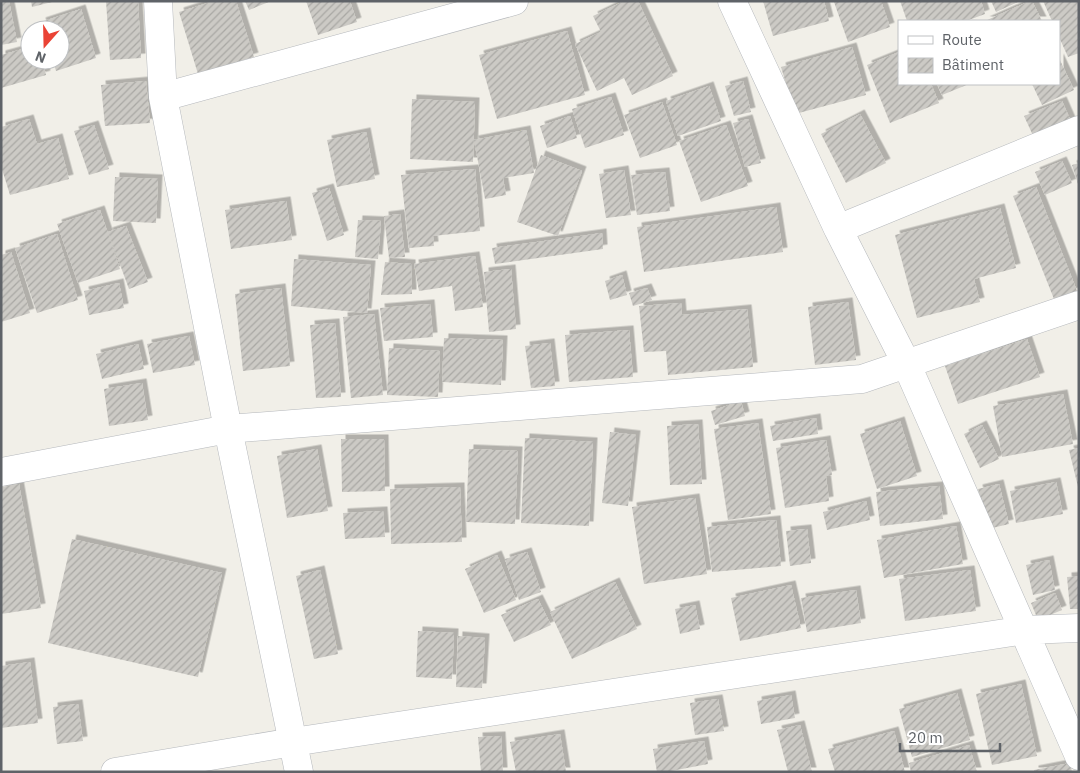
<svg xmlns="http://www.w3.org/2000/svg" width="1080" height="773" viewBox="0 0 1080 773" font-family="'IBM Plex Sans',sans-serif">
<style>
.building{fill:url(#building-hatch);filter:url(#shadow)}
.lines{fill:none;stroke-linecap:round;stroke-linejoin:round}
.minor-casing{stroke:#b5b8bc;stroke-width:29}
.minor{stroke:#fff;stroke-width:28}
</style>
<defs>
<pattern id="building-hatch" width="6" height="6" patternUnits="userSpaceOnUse" patternTransform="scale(1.25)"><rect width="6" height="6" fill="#cccac5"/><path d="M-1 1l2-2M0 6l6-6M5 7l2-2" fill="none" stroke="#a9a8a4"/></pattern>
<filter id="shadow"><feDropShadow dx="4.5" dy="-4.5" stdDeviation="0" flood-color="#0004"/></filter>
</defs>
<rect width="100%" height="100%" fill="#f1efe8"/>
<path class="building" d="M 1,1 L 9,1 L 17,42 L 1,45 Z
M 31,1 L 52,1 L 52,2 L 32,7 Z
M 106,1 L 138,1 L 141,58 L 110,60 Z
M 214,1 L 236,1 L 254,57 L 198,74 L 179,12 Z
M 245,1 L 271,1 L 249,10 Z
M 306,1 L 350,1 L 357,22 L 318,35 Z
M 624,1 L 638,1 L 673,76 L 632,95 L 624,78 L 597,91 L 575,44 L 601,32 L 593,16 Z
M 763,1 L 824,1 L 829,21 L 773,36 Z
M 837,1 L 881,1 L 890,27 L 848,42 L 834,2 Z
M 900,1 L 981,1 L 985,14 L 966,21 L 907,21 Z
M 991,1 L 1020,1 L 996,12 Z
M 1030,1 L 1032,1 L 1042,21 L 985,21 Z
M 1043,1 L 1079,1 L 1079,53 L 1068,57 L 1059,37 L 1059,21 L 1052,21 Z
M 81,9 L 96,58 L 56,71 L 53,60 L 60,60 L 60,30 L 44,30 L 41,22 Z
M 567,31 L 585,95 L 497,119 L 479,55 Z
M 30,47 L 30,60 L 42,60 L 46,75 L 1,88 L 1,55 Z
M 852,47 L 866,95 L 795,114 L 781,67 Z
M 899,52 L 899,84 L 931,84 L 939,103 L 890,123 L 867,65 Z
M 1059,58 L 1074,90 L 1042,105 L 1032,84 L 1059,84 Z
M 146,81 L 150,123 L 105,126 L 101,85 Z
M 743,81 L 751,112 L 734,116 L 725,86 Z
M 937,84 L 969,84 L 942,95 Z
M 709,86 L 721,121 L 678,136 L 666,101 Z
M 611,97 L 624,135 L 585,148 L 572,109 Z
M 412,99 L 475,102 L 473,162 L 410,159 Z
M 1062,101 L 1073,126 L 1036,142 L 1024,116 Z
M 662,102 L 677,145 L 640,158 L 624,115 Z
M 860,114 L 886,163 L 846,183 L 821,134 Z
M 570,116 L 577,138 L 547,148 L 540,126 Z
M 29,119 L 37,144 L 58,138 L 69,179 L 10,195 L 1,166 L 1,127 Z
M 748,119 L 761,163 L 745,167 L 733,123 Z
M 94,125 L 109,169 L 89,175 L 74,131 Z
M 726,125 L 748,186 L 701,202 L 679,141 Z
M 526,130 L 534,173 L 503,178 L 506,195 L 485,199 L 474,140 Z
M 366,132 L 375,179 L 337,187 L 327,140 Z
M 541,155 L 582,171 L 558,236 L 517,222 Z
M 1062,161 L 1072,183 L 1045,195 L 1035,172 Z
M 1079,163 L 1079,184 L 1078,184 L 1072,165 Z
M 475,169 L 480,231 L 433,236 L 434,246 L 409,248 L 401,175 Z
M 624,170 L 631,215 L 606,218 L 599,174 Z
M 665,172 L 670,211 L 637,215 L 631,175 Z
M 115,177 L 158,179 L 156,223 L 113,221 Z
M 1036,187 L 1077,291 L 1054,299 L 1013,196 Z
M 329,188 L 344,235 L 327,241 L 312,193 Z
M 286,201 L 292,240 L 231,249 L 225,210 Z
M 776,207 L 783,252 L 644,272 L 637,227 Z
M 1000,208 L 1016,268 L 974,279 L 980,302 L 917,318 L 895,235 Z
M 100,210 L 120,269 L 78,283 L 57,224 Z
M 400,214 L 405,257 L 389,258 L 384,216 Z
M 358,220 L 381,221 L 378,259 L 355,257 Z
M 126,226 L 148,282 L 129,289 L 108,232 Z
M 602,233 L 603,249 L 495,264 L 492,248 Z
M 57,234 L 78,300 L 37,313 L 15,248 Z
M 11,252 L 30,313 L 1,322 L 1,255 Z
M 475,256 L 483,307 L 455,311 L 452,286 L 419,291 L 414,264 Z
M 294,259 L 371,265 L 367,313 L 291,306 Z
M 385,262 L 411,264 L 412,294 L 381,295 Z
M 511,269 L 516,329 L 489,332 L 484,272 Z
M 622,275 L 627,295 L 610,300 L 605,281 Z
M 119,283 L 124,308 L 89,315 L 84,291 Z
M 281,288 L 290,366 L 243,371 L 235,294 Z
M 647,288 L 652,300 L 633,306 L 629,293 Z
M 848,302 L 856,360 L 815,365 L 808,307 Z
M 681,303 L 682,315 L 747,309 L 753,367 L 668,375 L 666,351 L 644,352 L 639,306 Z
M 430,304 L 433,337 L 384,341 L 380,308 Z
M 374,314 L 383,395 L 351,398 L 343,317 Z
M 335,323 L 341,397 L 316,398 L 310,325 Z
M 629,330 L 633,377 L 569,382 L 565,335 Z
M 189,336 L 195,365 L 153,373 L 147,344 Z
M 444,338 L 503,340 L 501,385 L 442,382 Z
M 1027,339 L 1040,377 L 958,404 L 945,366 Z
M 550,343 L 555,386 L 531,388 L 525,346 Z
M 138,344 L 144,369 L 102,379 L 96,354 Z
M 389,348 L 440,351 L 438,397 L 387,395 Z
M 142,383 L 148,420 L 109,426 L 104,389 Z
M 1063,394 L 1073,444 L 1002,457 L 993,406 Z
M 741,401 L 745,416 L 715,425 L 711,411 Z
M 816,418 L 818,434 L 773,441 L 770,426 Z
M 900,421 L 917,476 L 877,489 L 860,434 Z
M 758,423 L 771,514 L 728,520 L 714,429 Z
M 698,424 L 702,484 L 670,485 L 667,426 Z
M 982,425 L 999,459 L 980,468 L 964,434 Z
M 610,432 L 636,435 L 628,506 L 602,503 Z
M 525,438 L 593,442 L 589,526 L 521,523 Z
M 341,439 L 384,439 L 385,491 L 342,492 Z
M 826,440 L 832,475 L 826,476 L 829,501 L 785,508 L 776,448 Z
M 1079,448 L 1079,487 L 1078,487 L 1069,450 Z
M 317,449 L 328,511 L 287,518 L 277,456 Z
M 469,449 L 518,451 L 515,524 L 466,522 Z
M 1056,482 L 1063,514 L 1016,523 L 1010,491 Z
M 19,484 L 41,608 L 1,614 L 1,487 Z
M 999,484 L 1009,524 L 988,529 L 978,489 Z
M 939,486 L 943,519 L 880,526 L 876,492 Z
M 460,487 L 462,542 L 391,544 L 390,489 Z
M 695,498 L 707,574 L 644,584 L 632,507 Z
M 866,501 L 870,520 L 827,530 L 823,512 Z
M 383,511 L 385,537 L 345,539 L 343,513 Z
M 776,520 L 781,566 L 712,572 L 707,527 Z
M 956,526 L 963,564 L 884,578 L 877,540 Z
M 807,529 L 811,563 L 790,566 L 786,531 Z
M 72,539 L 222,573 L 198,677 L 48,643 Z
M 527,552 L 541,592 L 519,600 L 505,559 Z
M 497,555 L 516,600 L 484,613 L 465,569 Z
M 1049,560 L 1055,590 L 1033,595 L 1026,565 Z
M 320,570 L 338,654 L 314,659 L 296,576 Z
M 970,570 L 976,611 L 905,621 L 899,579 Z
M 1079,576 L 1079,609 L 1070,609 L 1067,577 Z
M 615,582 L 637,629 L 572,659 L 550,612 Z
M 791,585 L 801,628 L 740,641 L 731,598 Z
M 856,590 L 861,623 L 807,632 L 801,598 Z
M 1055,593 L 1062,610 L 1038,620 L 1031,603 Z
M 538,599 L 551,625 L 514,642 L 501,615 Z
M 695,605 L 700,629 L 680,634 L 675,609 Z
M 418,631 L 454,633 L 452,679 L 416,677 Z
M 458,636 L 485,638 L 482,688 L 456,687 Z
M 30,662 L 38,723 L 1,728 L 1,666 Z
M 1021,684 L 1037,756 L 992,765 L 976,694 Z
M 957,693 L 970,740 L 912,757 L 899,709 Z
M 791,695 L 795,718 L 761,724 L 757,701 Z
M 718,699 L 724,731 L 695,735 L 690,703 Z
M 78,704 L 83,741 L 57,744 L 53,707 Z
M 800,725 L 812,772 L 788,772 L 777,730 Z
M 894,731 L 905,772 L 835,772 L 828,749 Z
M 560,734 L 566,772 L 516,772 L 510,742 Z
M 501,736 L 503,772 L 481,772 L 478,737 Z
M 704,741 L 708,764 L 666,772 L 657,772 L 653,749 Z
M 969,745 L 977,772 L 911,772 L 909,763 Z
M 1070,763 L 1072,772 L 1034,772 L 1034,770 Z"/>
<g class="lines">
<defs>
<path id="minor" d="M 158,1 L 163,97 L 228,429 L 299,772
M 732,1 L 838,229 L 906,363 L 1079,756
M 163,97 L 514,1
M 838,229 L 1079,130
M 1,472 L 228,429 L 862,379 L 1079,305
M 115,772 L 293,742 L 1025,630 L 1079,628"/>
</defs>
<use href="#minor" class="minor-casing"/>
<use href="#minor" class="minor"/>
</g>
<rect width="1080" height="773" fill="none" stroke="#5f6368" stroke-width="5"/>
<rect x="898" y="20" width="162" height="65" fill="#ffffff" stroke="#bfc1c3"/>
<rect x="908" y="36" width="25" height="8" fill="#ffffff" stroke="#bfc1c3"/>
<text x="942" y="45" font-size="15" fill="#5f6368">Route</text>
<rect x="908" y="58" width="25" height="15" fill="url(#building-hatch)" stroke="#bfc1c3"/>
<text x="942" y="70" font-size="15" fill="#5f6368">Bâtiment</text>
<g transform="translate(45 45) rotate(200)"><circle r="24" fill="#ffffff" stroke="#bfc1c3"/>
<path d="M0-4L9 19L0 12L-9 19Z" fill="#ea4335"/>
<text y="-8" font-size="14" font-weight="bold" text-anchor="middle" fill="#5f6368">N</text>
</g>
<path d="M900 743v8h100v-8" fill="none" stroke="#5f6368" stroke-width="2.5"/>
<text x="908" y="743" font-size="15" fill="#5f6368" stroke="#ffffff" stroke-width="4" paint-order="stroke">20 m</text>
</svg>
